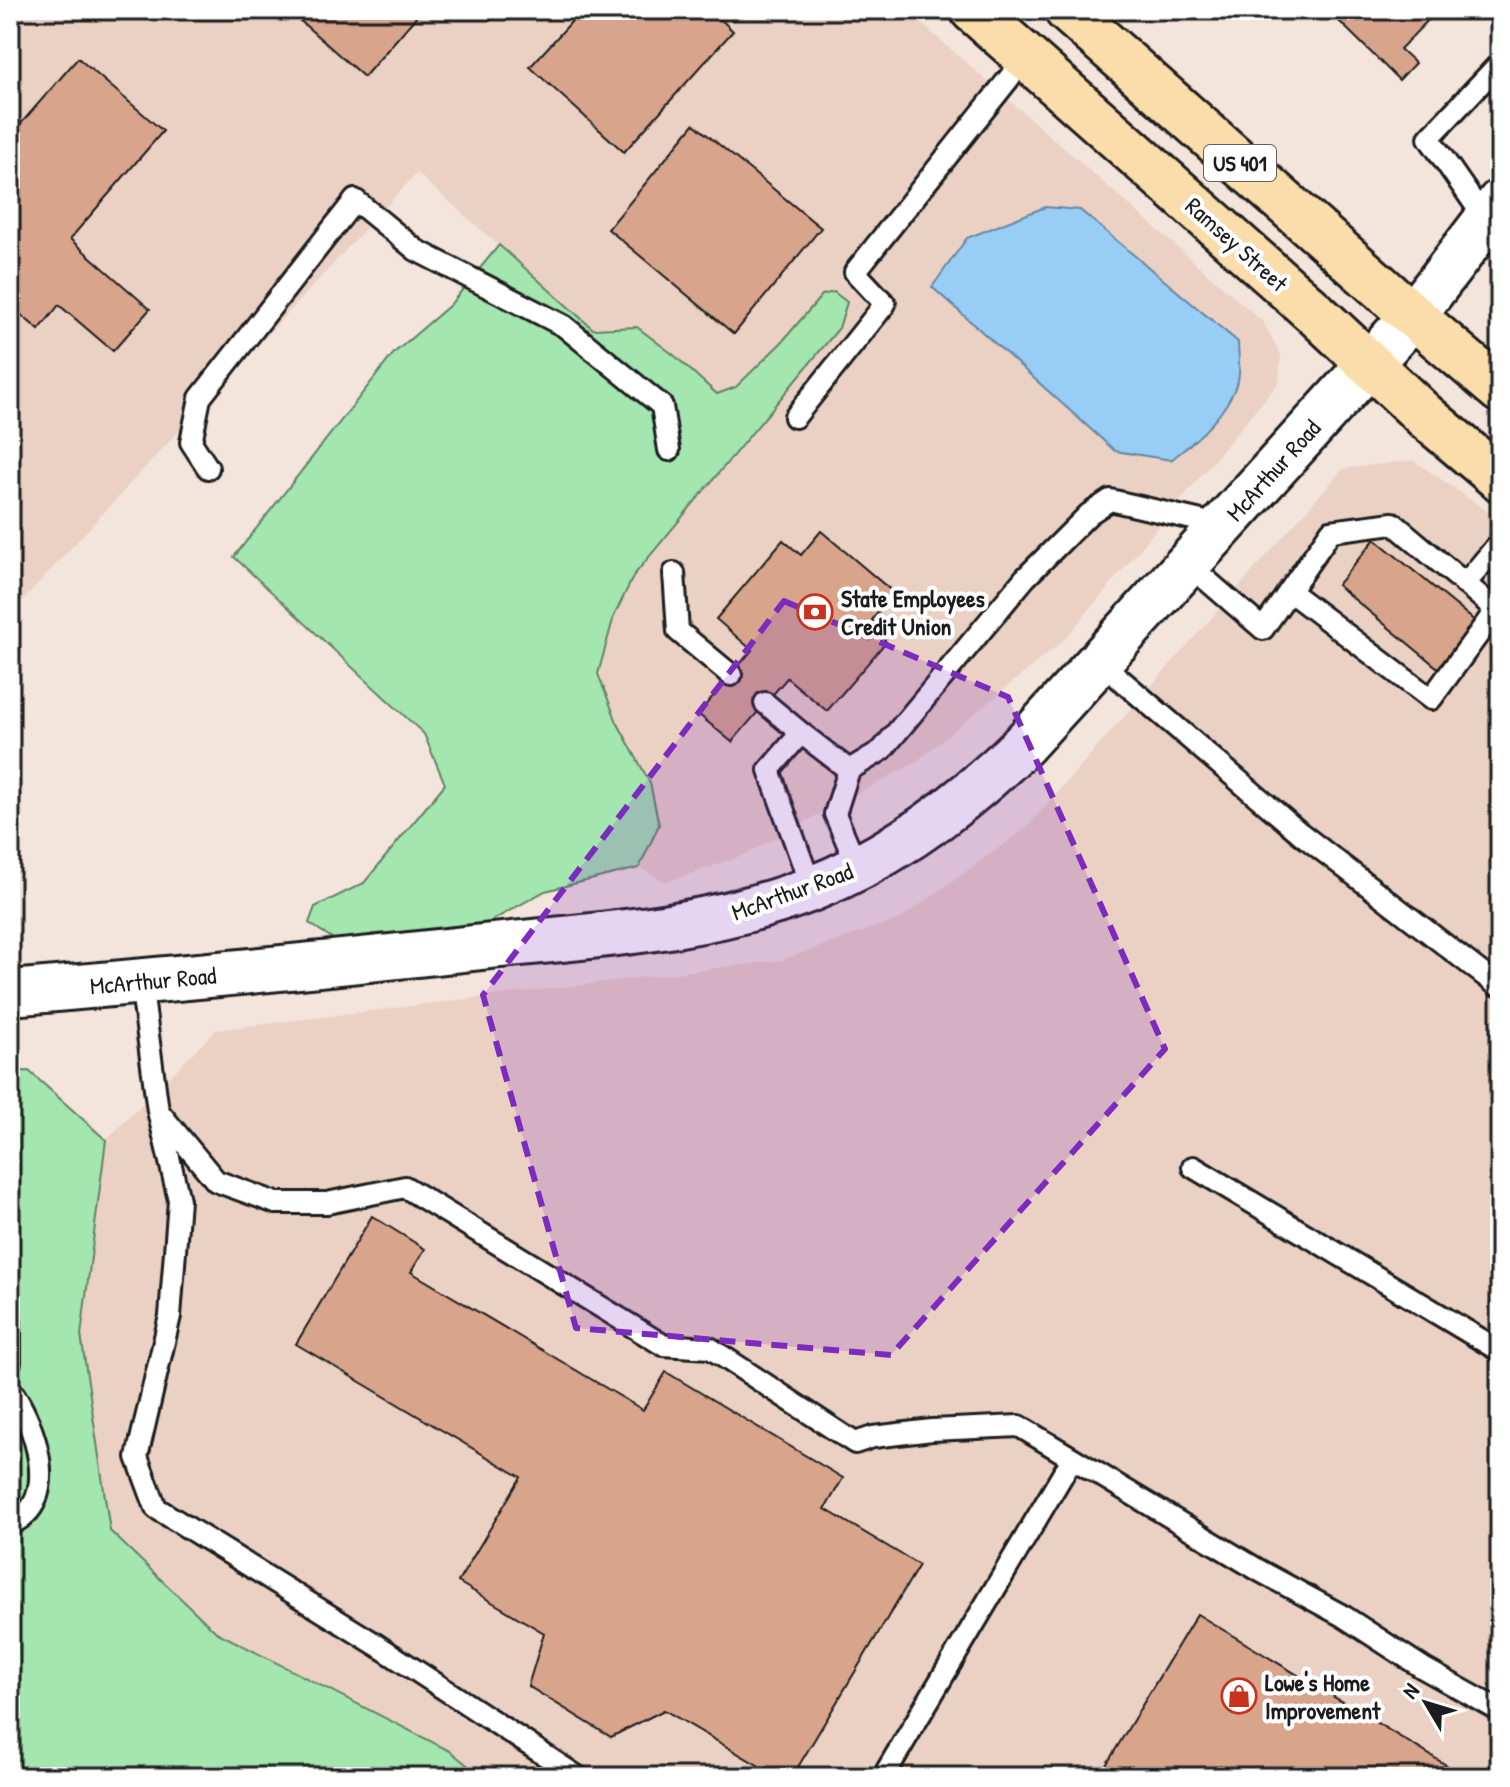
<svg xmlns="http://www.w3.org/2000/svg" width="1510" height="1787" viewBox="0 0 1510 1787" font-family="'Patrick Hand',sans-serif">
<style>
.built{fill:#ebd1c4}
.green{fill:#a4e6af;stroke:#608166;stroke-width:2}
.water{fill:#98cdf6;stroke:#66869f;stroke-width:2}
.building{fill:#d8a58c;stroke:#1c1c1c;stroke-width:2}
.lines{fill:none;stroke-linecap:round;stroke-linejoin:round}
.lane-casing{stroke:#1c1c1c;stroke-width:26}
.secondary-casing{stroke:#1c1c1c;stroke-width:50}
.primary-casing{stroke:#1c1c1c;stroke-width:50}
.lane{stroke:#fff;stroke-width:20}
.secondary{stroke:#fff;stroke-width:44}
.primary{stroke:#fbddab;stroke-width:44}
.marked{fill:#7b2cbf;fill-opacity:0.2;stroke:#7b2cbf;stroke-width:6;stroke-dasharray:16 10;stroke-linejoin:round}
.labels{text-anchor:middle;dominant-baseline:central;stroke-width:8;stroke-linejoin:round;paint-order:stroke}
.shield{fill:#fff;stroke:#606060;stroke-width:2}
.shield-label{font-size:22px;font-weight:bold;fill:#1c1c1c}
.street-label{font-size:24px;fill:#1c1c1c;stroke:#fff}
.poi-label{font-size:24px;font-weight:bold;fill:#1c1c1c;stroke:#fff;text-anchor:start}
</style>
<rect width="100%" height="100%" fill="#f3e4dc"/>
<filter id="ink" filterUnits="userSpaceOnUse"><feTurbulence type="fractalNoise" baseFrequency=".0125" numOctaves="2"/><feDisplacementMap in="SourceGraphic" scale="16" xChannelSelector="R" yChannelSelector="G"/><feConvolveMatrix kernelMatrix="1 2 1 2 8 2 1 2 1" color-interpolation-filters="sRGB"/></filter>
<g filter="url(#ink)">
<path class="built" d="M 10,10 L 906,10 L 1263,322 L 1281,355 L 1279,382 L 1065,639 L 916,762 L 742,856 L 666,882 L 639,868 L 659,825 L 598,674 L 614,616 L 634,575 L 839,328 L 822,295 L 781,343 L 736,387 L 717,394 L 675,356 L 637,327 L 593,329 L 417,173 L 10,614 Z
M 1413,460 L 1500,520 L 1500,1777 L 482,1777 L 450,1751 L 216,1632 L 110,1531 L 81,1335 L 106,1140 L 216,1030 L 782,960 L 900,919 L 1025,829 L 1343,469 Z"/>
<path class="green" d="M 499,245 L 593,329 L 637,327 L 675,356 L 717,394 L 736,387 L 781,343 L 822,295 L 834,292 L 847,302 L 839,328 L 634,575 L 614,616 L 598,674 L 617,722 L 650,783 L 659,825 L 639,868 L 545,891 L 475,930 L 373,934 L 341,944 L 309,923 L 315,907 L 364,883 L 445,784 L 424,734 L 234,557 L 394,353 L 450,305 Z
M 29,1071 L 106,1140 L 81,1335 L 110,1531 L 216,1632 L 450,1751 L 482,1777 L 10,1777 L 10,1072 Z"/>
<path class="water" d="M 1045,207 L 1080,210 L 1238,342 C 1238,354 1241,369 1238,380 C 1227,414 1198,439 1171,460 L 1115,451 L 932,287 L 967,238 Z"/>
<path class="building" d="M 288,10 L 422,10 L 364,77 Z
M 582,10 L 711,10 L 733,31 L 624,152 L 530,67 Z
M 1348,10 L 1438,10 L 1400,49 L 1415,63 L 1399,80 L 1338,20 Z
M 78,58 L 163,131 L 70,239 L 150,309 L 113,351 L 59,305 L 39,330 L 14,309 L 10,314 L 10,136 Z
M 694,124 L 821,228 L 734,334 L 608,229 Z
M 821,531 L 894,593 L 872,620 L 886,642 L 827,711 L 787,678 L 732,742 L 698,714 L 752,650 L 716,619 L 783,540 L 801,555 Z
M 1375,539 L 1476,622 L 1438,668 L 1337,585 Z
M 372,1216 L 425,1249 L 411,1272 L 643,1410 L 666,1372 L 843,1478 L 825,1509 L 919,1565 L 792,1777 L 778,1777 L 664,1710 L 611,1737 L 528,1686 L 544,1633 L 458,1582 L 521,1477 L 296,1344 Z
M 1197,1614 L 1466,1777 L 1099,1777 Z"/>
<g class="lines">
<defs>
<path id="lane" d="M 1486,220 L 1429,138 L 1500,63
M 795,417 L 885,304 L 855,272 L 1026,57
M 208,468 L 191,442 L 200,398 L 355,200 L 416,250 L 564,326 L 662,406 L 669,450
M 1188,564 L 1263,629 L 1331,531 L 1393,523 L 1500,613
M 674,573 L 678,631 L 731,675
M 1465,584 L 1500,542
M 1289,591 L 1431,699 L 1496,610
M 1100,662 L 1300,833 L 1497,985 L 1500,981
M 765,703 L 801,733
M 849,770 L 835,814 L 858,868
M 812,889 L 769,770 L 801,733 L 849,770 L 882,750 L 1025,578 L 1089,514 L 1110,500 L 1223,526
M 141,982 L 158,1111 L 216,1181 L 276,1203 L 327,1203 L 405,1187 L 663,1345 L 710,1348 L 855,1443 L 873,1437 L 932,1430 L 1019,1426 L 1260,1571 L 1343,1616 L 1423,1668 L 1500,1711
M 159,1115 L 179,1200 L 170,1316 L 137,1457 L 156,1508 L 377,1645 L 578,1777
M 1193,1167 L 1500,1351
M 10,1322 L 10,1362
M 10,1389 C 35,1423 63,1503 10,1524
M 883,1777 L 1072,1459"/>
<path id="secondary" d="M 10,993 C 170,979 331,964 491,946 C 599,935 709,929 811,889 C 893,857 962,805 1024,744 L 1413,316 L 1500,202"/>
<path id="primary" d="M 973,10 L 1315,313 L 1425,416 L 1500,479
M 1067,10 L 1413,316 L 1500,390"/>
</defs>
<use href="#lane" class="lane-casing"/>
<use href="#secondary" class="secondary-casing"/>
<use href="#primary" class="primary-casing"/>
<use href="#lane" class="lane"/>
<use href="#secondary" class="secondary"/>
<use href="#primary" class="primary"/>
</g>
</g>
<path class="marked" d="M 784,601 L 1008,697 L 1165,1049 L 891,1355 L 576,1328 L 483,995 Z"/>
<defs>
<symbol id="bank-ring" viewBox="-11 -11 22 22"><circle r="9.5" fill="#fff" stroke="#c8321e" stroke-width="1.5"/><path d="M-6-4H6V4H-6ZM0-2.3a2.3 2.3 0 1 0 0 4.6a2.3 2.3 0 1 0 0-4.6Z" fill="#c8321e"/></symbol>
<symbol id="shop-ring" viewBox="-11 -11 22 22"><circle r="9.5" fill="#fff" stroke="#c8321e" stroke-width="1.5"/><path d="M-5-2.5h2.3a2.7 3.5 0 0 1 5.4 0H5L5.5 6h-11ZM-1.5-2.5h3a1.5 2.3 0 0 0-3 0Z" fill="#c8321e"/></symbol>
</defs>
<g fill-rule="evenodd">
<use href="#bank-ring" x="795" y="592" width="40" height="40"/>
<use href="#shop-ring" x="1219" y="1676" width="40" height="40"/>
</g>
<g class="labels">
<rect class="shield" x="1204" y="145" width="72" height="36" rx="6"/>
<g class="shield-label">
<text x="1240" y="163">US 401</text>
</g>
<g class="street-label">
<text transform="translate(1237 244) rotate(42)">Ramsey Street</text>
<text transform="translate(1273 470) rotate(-48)">McArthur Road</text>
<text transform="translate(792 891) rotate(-20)">McArthur Road</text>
<text transform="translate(153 980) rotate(-5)">McArthur Road</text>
</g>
<g class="poi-label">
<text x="841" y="598">State Employees<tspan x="841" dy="28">Credit Union</tspan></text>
<text x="1265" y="1682">Lowe's Home<tspan x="1265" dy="28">Improvement</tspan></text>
</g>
</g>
<rect width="1510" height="1787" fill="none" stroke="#fff" stroke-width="40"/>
<rect x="20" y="20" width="1470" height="1747" fill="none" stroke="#1c1c1c" stroke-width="3" filter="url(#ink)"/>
<g transform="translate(1426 1703) rotate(308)" stroke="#ffffff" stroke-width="6" paint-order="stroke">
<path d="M0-6L14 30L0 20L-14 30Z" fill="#1c1c1c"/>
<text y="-12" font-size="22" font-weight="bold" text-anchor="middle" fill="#1c1c1c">N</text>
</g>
</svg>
